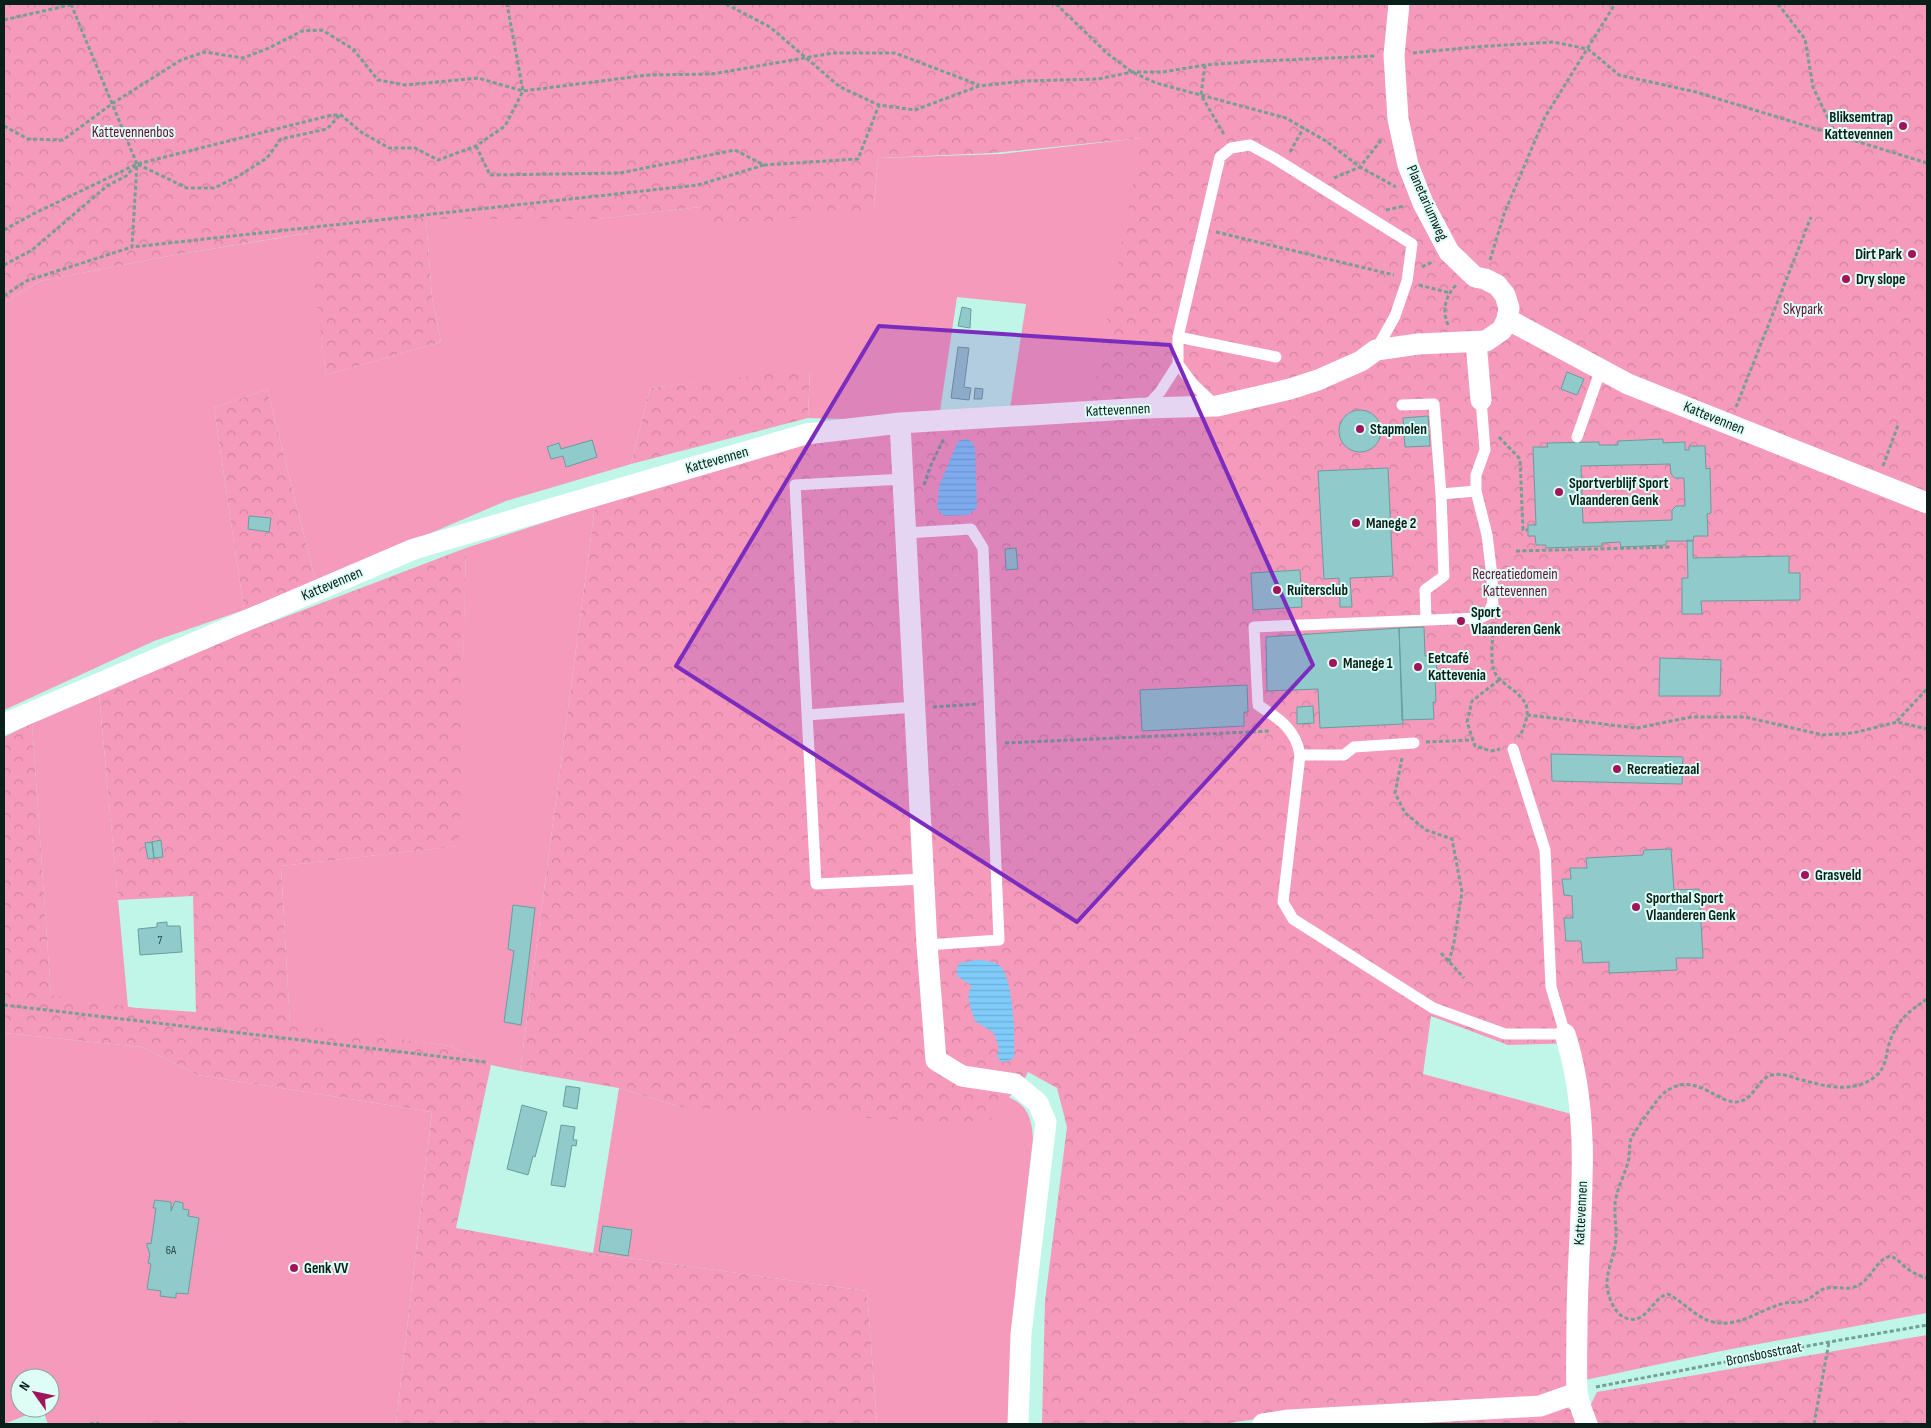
<svg xmlns="http://www.w3.org/2000/svg" width="1931" height="1428" viewBox="0 0 1931 1428" font-family="'Sofia Sans Condensed',sans-serif">
<style>
.grass{fill:#f59aba;fill-rule:evenodd}
.forest{fill:url(#forest-crowns)}
.water{fill:url(#water-rules)}
.building{fill:#91cacb;stroke:#669e9f;fill-rule:evenodd}
.lines{fill:none;stroke-linecap:round;stroke-linejoin:round}
.path{stroke:#759f94;stroke-width:3;stroke-dasharray:4 2.5;stroke-linecap:butt}
.lane{stroke:#fff;stroke-width:11}
.street{stroke:#fff;stroke-width:21}
.marked{fill:#7b2cbf;fill-opacity:0.2;stroke:#7b2cbf;stroke-width:4;stroke-linejoin:round}
.poi-dot{fill:#a1135b;stroke:#defef5;stroke-width:2}
.labels{text-anchor:middle;dominant-baseline:central;stroke-width:4;stroke-linejoin:round;paint-order:stroke}
.number-label{font-size:12px;fill:#2b4a46}
.poi-label{font-size:15px;font-weight:bold;fill:#091f1a;stroke:#defef5;text-anchor:start}
.park-label{font-size:15px;fill:#610f36;stroke:#defef5}
.street-label{font-size:15px;fill:#091f1a;stroke:#defef5}
</style>
<defs>
<pattern id="forest-crowns" width="20" height="18" patternUnits="userSpaceOnUse" patternTransform="scale(1.25)"><rect width="20" height="18" fill="#f59aba"/><path d="M2 6a3 3 0 1 1 6 0M12 15a3 3 0 1 1 6 0" fill="none" stroke="#d1849f"/></pattern>
<pattern id="water-rules" width="6" height="5" patternUnits="userSpaceOnUse" patternTransform="scale(1.25)"><rect width="6" height="5" fill="#7fcbfa"/><path d="M0 2.5h6" fill="none" stroke="#6caed6"/></pattern>
</defs>
<rect width="100%" height="100%" fill="#bff6e8"/>
<path class="grass" d="M 1159,93 L 1139,401 L 1010,408 L 1026,304 L 957,297 L 940,411 L 846,419 L 808,418 L 810,370 L 650,388 L 631,464 L 506,501 L 316,582 L 267,389 L 214,408 L 244,610 L 154,641 L 4,710 L 4,302 L 40,281 L 174,255 L 309,233 L 326,375 L 441,342 L 432,297 L 426,219 L 598,219 L 700,207 L 874,209 L 878,158 L 1001,154 L 1142,138 Z
M 595,506 L 520,1071 L 491,1065 L 450,1046 L 290,1025 L 281,866 L 458,846 L 466,548 Z
M 99,694 L 128,1007 L 51,996 L 32,723 Z
M 4,1033 L 142,1047 L 198,1075 L 432,1112 L 396,1424 L 199,1424 L 146,1416 L 144,1424 L 48,1424 L 43,1411 L 37,1411 L 4,1424 ZM 20,1378 L 50,1378 L 50,1408 L 20,1408 Z
M 619,1088 L 681,1107 L 984,1089 C 1015,1099 1031,1101 1033,1138 L 1016,1284 L 1010,1424 L 877,1424 L 867,1291 L 593,1253 Z"/>
<path class="forest" d="M 4,4 L 1927,4 L 1927,1313 L 1721,1351 L 1585,1380 L 1593,1146 L 1579,1043 L 1508,1045 L 1431,1016 L 1423,1074 L 1575,1115 L 1572,1390 L 1536,1401 L 1288,1414 L 1223,1424 L 1042,1424 L 1045,1301 L 1067,1127 L 1057,1088 L 1028,1072 L 1025,1078 L 986,1125 L 681,1107 L 619,1088 L 520,1071 L 595,506 L 781,446 L 890,431 L 1088,421 L 1142,138 L 993,153 L 878,158 L 874,209 L 709,228 L 700,207 L 598,219 L 426,219 L 432,297 L 441,342 L 326,375 L 308,233 L 174,255 L 40,281 L 4,302 Z
M 810,369 L 808,418 L 631,464 L 650,388 Z
M 267,389 L 316,582 L 244,610 L 214,408 Z
M 466,548 L 459,846 L 281,866 L 290,1024 L 450,1046 L 491,1065 L 456,1228 L 593,1253 L 867,1291 L 877,1424 L 396,1424 L 432,1112 L 198,1075 L 142,1047 L 4,1033 L 4,737 L 32,723 L 51,995 L 137,1008 L 196,1012 L 193,896 L 118,900 L 99,694 L 172,660 Z
M 1927,1335 L 1927,1424 L 1595,1424 L 1590,1406 L 1597,1392 Z
M 1563,1405 L 1576,1413 L 1578,1424 L 1330,1424 Z
M 146,1415 L 199,1424 L 144,1424 Z"/>
<path class="water" d="M 967,439 L 973,443 L 975,449 L 977,508 L 968,515 L 944,516 L 937,508 L 939,486 L 958,441 Z
M 976,960 C 983,960 993,961 999,965 C 1014,978 1015,1038 1014,1057 L 1009,1061 L 1002,1062 L 997,1057 L 999,1048 L 994,1033 L 975,1021 C 972,1010 964,996 972,986 L 957,976 L 957,967 L 960,963 Z"/>
<path class="building" d="M 962,307 L 971,309 L 970,328 L 958,326 Z
M 958,347 L 969,348 L 964,387 L 971,388 L 969,400 L 951,398 Z
M 1567,372 L 1584,379 L 1577,395 L 1561,389 Z
M 975,388 L 983,389 L 982,399 L 974,399 Z
M1339 431a21 21 0 1 1 42 0a21 21 0 1 1-42 0Z
M 1428,416 L 1430,446 L 1405,447 L 1403,418 Z
M 1663,439 L 1663,443 L 1685,442 L 1685,450 L 1689,450 L 1689,446 L 1705,446 L 1706,469 L 1710,468 L 1711,513 L 1707,514 L 1708,536 L 1694,536 L 1693,541 L 1666,541 L 1666,545 L 1621,547 L 1620,542 L 1602,543 L 1602,546 L 1546,548 L 1546,545 L 1536,545 L 1535,536 L 1528,536 L 1528,525 L 1536,525 L 1533,447 L 1548,447 L 1547,443 L 1599,442 L 1599,445 L 1618,445 L 1618,441 ZM 1670,464 L 1671,474 L 1675,478 L 1684,478 L 1685,506 L 1676,506 L 1672,510 L 1672,520 L 1583,523 L 1581,466 Z
M 592,440 L 597,457 L 566,467 L 563,456 L 551,459 L 547,447 L 559,443 L 561,449 Z
M 1388,468 L 1393,576 L 1350,578 L 1352,607 L 1340,607 L 1339,578 L 1324,579 L 1318,471 Z
M 249,516 L 271,518 L 269,532 L 248,529 Z
M 1687,540 L 1693,541 L 1693,558 L 1789,556 L 1789,573 L 1800,573 L 1800,600 L 1701,601 L 1702,614 L 1682,614 L 1682,578 L 1688,578 Z
M 1016,548 L 1018,569 L 1006,570 L 1005,549 Z
M 1300,570 L 1302,607 L 1253,610 L 1251,573 Z
M 1424,627 L 1425,656 L 1436,655 L 1437,678 L 1435,678 L 1436,702 L 1433,702 L 1434,719 L 1402,720 L 1399,628 Z
M 1399,628 L 1403,724 L 1320,728 L 1318,689 L 1267,691 L 1266,637 Z
M 1660,658 L 1721,660 L 1720,696 L 1659,696 Z
M 1247,685 L 1248,712 L 1244,712 L 1244,726 L 1142,731 L 1140,690 Z
M 1313,706 L 1314,723 L 1297,724 L 1297,707 Z
M 1551,754 L 1683,757 L 1682,784 L 1552,781 Z
M 161,840 L 163,857 L 154,858 L 152,842 Z
M 152,842 L 154,858 L 148,859 L 145,843 Z
M 1671,849 L 1674,890 L 1699,889 L 1703,958 L 1676,958 L 1677,970 L 1609,973 L 1609,962 L 1583,963 L 1581,941 L 1566,941 L 1564,918 L 1573,918 L 1572,896 L 1564,895 L 1562,879 L 1571,879 L 1570,868 L 1587,868 L 1586,858 L 1643,855 L 1644,850 Z
M 513,905 L 535,908 L 521,1025 L 504,1022 L 514,951 L 508,949 Z
M 167,922 L 167,926 L 180,926 L 182,952 L 140,955 L 138,929 L 157,927 L 157,923 Z
M 566,1086 L 580,1088 L 577,1109 L 563,1106 Z
M 522,1105 L 547,1112 L 535,1157 L 533,1156 L 528,1175 L 507,1169 Z
M 561,1125 L 575,1127 L 573,1140 L 577,1140 L 576,1146 L 572,1145 L 565,1187 L 551,1185 Z
M 155,1200 L 171,1202 L 171,1211 L 175,1201 L 183,1203 L 183,1209 L 189,1210 L 188,1216 L 199,1218 L 188,1294 L 176,1293 L 176,1298 L 160,1296 L 161,1291 L 147,1289 L 151,1264 L 148,1263 L 150,1254 L 147,1246 L 147,1243 L 151,1244 L 156,1208 L 153,1208 Z
M 603,1226 L 632,1230 L 628,1256 L 599,1251 Z"/>
<g class="lines">
<path class="path" d="M 71,4 L 137,164 L 132,247 L 698,185 L 764,165
M 726,4 L 770,27 L 840,87 L 879,105 L 915,110 L 979,86 L 1024,81 L 1098,79 L 1132,72 L 1163,72 L 1205,65 L 1261,61 L 1376,56
M 1056,4 L 1108,54 L 1132,72 L 1156,83 L 1286,118 L 1326,141 L 1360,167 L 1396,187
M 1778,4 L 1805,39 L 1813,87 L 1836,135
M 4,20 L 74,4
M 1413,53 L 1474,47 L 1553,42 L 1588,49 L 1619,75 L 1696,92 L 1927,163
M 1205,65 L 1201,95 L 1225,136
M 4,126 L 28,139 L 63,140 L 113,103 L 181,60 L 205,52 L 243,58 L 269,48 L 302,31 L 322,30 L 353,49 L 378,80 L 406,85 L 478,78 L 523,91 L 507,4
M 476,146 L 490,175 L 620,173 L 735,150 L 764,165 L 858,159 L 879,105
M 1290,152 L 1304,127
M 1334,178 L 1360,167 L 1382,139
M 1386,210 L 1404,206
M 4,230 L 33,214 L 137,164 L 332,115 L 341,115 L 361,132 L 389,148 L 415,148 L 438,160 L 476,146 L 505,126 L 523,91 L 648,75 L 712,74 L 833,53 L 895,53 L 979,85
M 1216,232 L 1394,275
M 1490,260 L 1504,214 L 1545,117 L 1615,4
M 4,265 L 32,250 L 107,186 L 126,176 L 137,164 L 187,188 L 214,188 L 237,177 L 267,158 L 281,139 L 327,129 L 340,115
M 1422,267 L 1434,261
M 1419,285 L 1450,293
M 4,296 L 26,281 L 132,247
M 1448,325 C 1442,310 1445,297 1456,285
M 1736,407 L 1811,217
M 1499,437 L 1520,459 L 1523,530 L 1528,530
M 1883,466 L 1898,425
M 924,485 L 930,467 L 944,438
M 1516,551 L 1671,547
M 1493,627 C 1493,640 1490,659 1494,671 C 1502,689 1534,694 1526,720 C 1524,726 1523,732 1518,737
M 1499,680 L 1472,701 L 1467,722 L 1475,746 L 1491,751 L 1500,749
M 933,707 L 977,704
M 1527,715 L 1637,728 L 1691,717 L 1745,717 L 1823,735 L 1853,733 L 1897,722 L 1927,729
M 1897,721 L 1927,689
M 1426,742 L 1473,740
M 1005,743 L 1271,731
M 1402,758 L 1395,793 L 1405,813 L 1426,830 L 1452,839 L 1462,892 L 1454,942 L 1449,962
M 1441,953 L 1464,978
M 1927,999 C 1908,1012 1897,1020 1889,1044 C 1886,1055 1886,1067 1877,1075 C 1854,1095 1825,1086 1798,1079 C 1790,1076 1781,1073 1772,1075 C 1758,1078 1755,1097 1741,1101 C 1720,1109 1696,1067 1664,1093 C 1658,1097 1634,1132 1631,1139 C 1629,1144 1630,1152 1629,1158 C 1626,1173 1616,1189 1615,1205 C 1614,1219 1618,1232 1615,1246 C 1613,1259 1606,1273 1607,1287 C 1609,1299 1615,1316 1629,1319 C 1647,1323 1653,1297 1668,1294 C 1684,1302 1696,1318 1713,1322 C 1740,1328 1760,1309 1785,1303 C 1791,1302 1799,1303 1804,1301 C 1813,1298 1819,1289 1827,1288 C 1836,1286 1846,1290 1854,1287 C 1871,1282 1873,1262 1890,1256 C 1897,1258 1899,1262 1904,1266 C 1911,1272 1919,1276 1927,1278
M 4,1005 L 486,1062
M 1596,1387 L 1829,1342 L 1927,1325
M 90,1424 L 99,1423
M 1814,1424 L 1829,1342"/>
<path class="lane" d="M 1178,337 L 1276,357
M 1178,364 L 1193,384 L 1215,405
M 1481,400 L 1485,450 L 1476,475 L 1476,491 L 1487,535 L 1492,576 L 1493,610
M 1402,405 L 1434,404 L 1441,494 L 1444,576 L 1425,590 L 1426,619
M 1145,408 L 1160,392 L 1178,364 L 1178,337 L 1220,157 L 1231,148 L 1250,145 L 1274,158 L 1412,244 L 1407,281 L 1395,316 L 1376,350
M 1577,437 L 1601,369
M 903,479 L 795,485 L 816,884 L 924,879
M 1441,494 L 1476,491
M 906,533 L 971,529 L 983,548 L 999,940 L 927,945
M 1492,605 L 1488,614 L 1480,618 L 1254,627 L 1258,705 C 1278,718 1296,729 1300,755 L 1283,902 L 1293,919 L 1433,1008 L 1505,1034 L 1565,1034 L 1551,987 L 1545,850 L 1513,749
M 807,715 L 915,707
M 1300,755 L 1344,755 L 1354,747 L 1414,743"/>
<path class="street" d="M 1507,319 L 1628,384 L 1927,503
M 1476,342 L 1481,400
M 900,423 L 927,945 L 936,1060 L 962,1076 L 1015,1084 L 1038,1103 L 1046,1122 L 1021,1334 L 1018,1424
M 4,724 L 414,549 L 806,434 L 900,423 L 1145,408 L 1217,406 L 1290,389 L 1318,380 L 1361,361 L 1376,350 L 1418,344 L 1486,341 L 1502,330 L 1507,319 L 1509,308 L 1505,295 L 1497,285 L 1485,279 L 1475,277 L 1449,252 L 1423,203 L 1408,165 L 1398,119 L 1394,55 L 1399,4
M 1565,1034 C 1595,1127 1577,1226 1577,1322 C 1577,1345 1576,1369 1577,1391 C 1578,1402 1583,1414 1587,1424
M 1263,1424 L 1289,1420 L 1540,1406 L 1577,1393"/>
</g>
<path class="marked" d="M 879,326 L 1170,345 L 1313,665 L 1077,922 L 676,666 Z"/>
<g class="poi-dot">
<circle cx="1903" cy="126" r="5"/>
<circle cx="1912" cy="254" r="5"/>
<circle cx="1846" cy="279" r="5"/>
<circle cx="1360" cy="429" r="5"/>
<circle cx="1559" cy="492" r="5"/>
<circle cx="1356" cy="523" r="5"/>
<circle cx="1277" cy="590" r="5"/>
<circle cx="1461" cy="621" r="5"/>
<circle cx="1333" cy="663" r="5"/>
<circle cx="1418" cy="667" r="5"/>
<circle cx="1617" cy="769" r="5"/>
<circle cx="1805" cy="875" r="5"/>
<circle cx="1636" cy="907" r="5"/>
<circle cx="294" cy="1268" r="5"/>
</g>
<g class="labels">
<g class="number-label">
<text x="160" y="940">7</text>
<text x="171" y="1250">6A</text>
</g>
<g class="poi-label">
<text x="1893" y="117" text-anchor="end">Bliksemtrap<tspan x="1893" dy="17">Kattevennen</tspan></text>
<text x="1902" y="254" text-anchor="end">Dirt Park</text>
<text x="1856" y="279">Dry slope</text>
<text x="1370" y="429">Stapmolen</text>
<text x="1569" y="483">Sportverblijf Sport<tspan x="1569" dy="17">Vlaanderen Genk</tspan></text>
<text x="1366" y="523">Manege 2</text>
<text x="1287" y="590">Ruitersclub</text>
<text x="1471" y="612">Sport<tspan x="1471" dy="17">Vlaanderen Genk</tspan></text>
<text x="1428" y="658">Eetcafé<tspan x="1428" dy="17">Kattevenia</tspan></text>
<text x="1343" y="663">Manege 1</text>
<text x="1627" y="769">Recreatiezaal</text>
<text x="1815" y="875">Grasveld</text>
<text x="1646" y="898">Sporthal Sport<tspan x="1646" dy="17">Vlaanderen Genk</tspan></text>
<text x="304" y="1268">Genk VV</text>
</g>
<g class="park-label">
<text x="133" y="132">Kattevennenbos</text>
<text x="1803" y="309">Skypark</text>
<text x="1515" y="574">Recreatiedomein<tspan x="1515" dy="17">Kattevennen</tspan></text>
</g>
<g class="street-label">
<text transform="translate(1427 203) rotate(66)">Planetariumweg</text>
<text transform="translate(1118 410) rotate(-3)">Kattevennen</text>
<text transform="translate(1714 418) rotate(22)">Kattevennen</text>
<text transform="translate(717 460) rotate(-16)">Kattevennen</text>
<text transform="translate(332 584) rotate(-23)">Kattevennen</text>
<text transform="translate(1581 1213) rotate(-87)">Kattevennen</text>
<text transform="translate(1764 1354) rotate(-11)">Bronsbosstraat</text>
</g>
</g>
<rect width="1931" height="1428" fill="none" stroke="#091f1a" stroke-width="10"/>
<g transform="translate(35 1393) rotate(303)"><circle r="24" fill="#defef5" stroke="#89a59d"/>
<path d="M0-4L9 19L0 12L-9 19Z" fill="#a1135b"/>
<text y="-8" font-size="14" font-weight="bold" text-anchor="middle" fill="#091f1a">N</text>
</g>
</svg>
